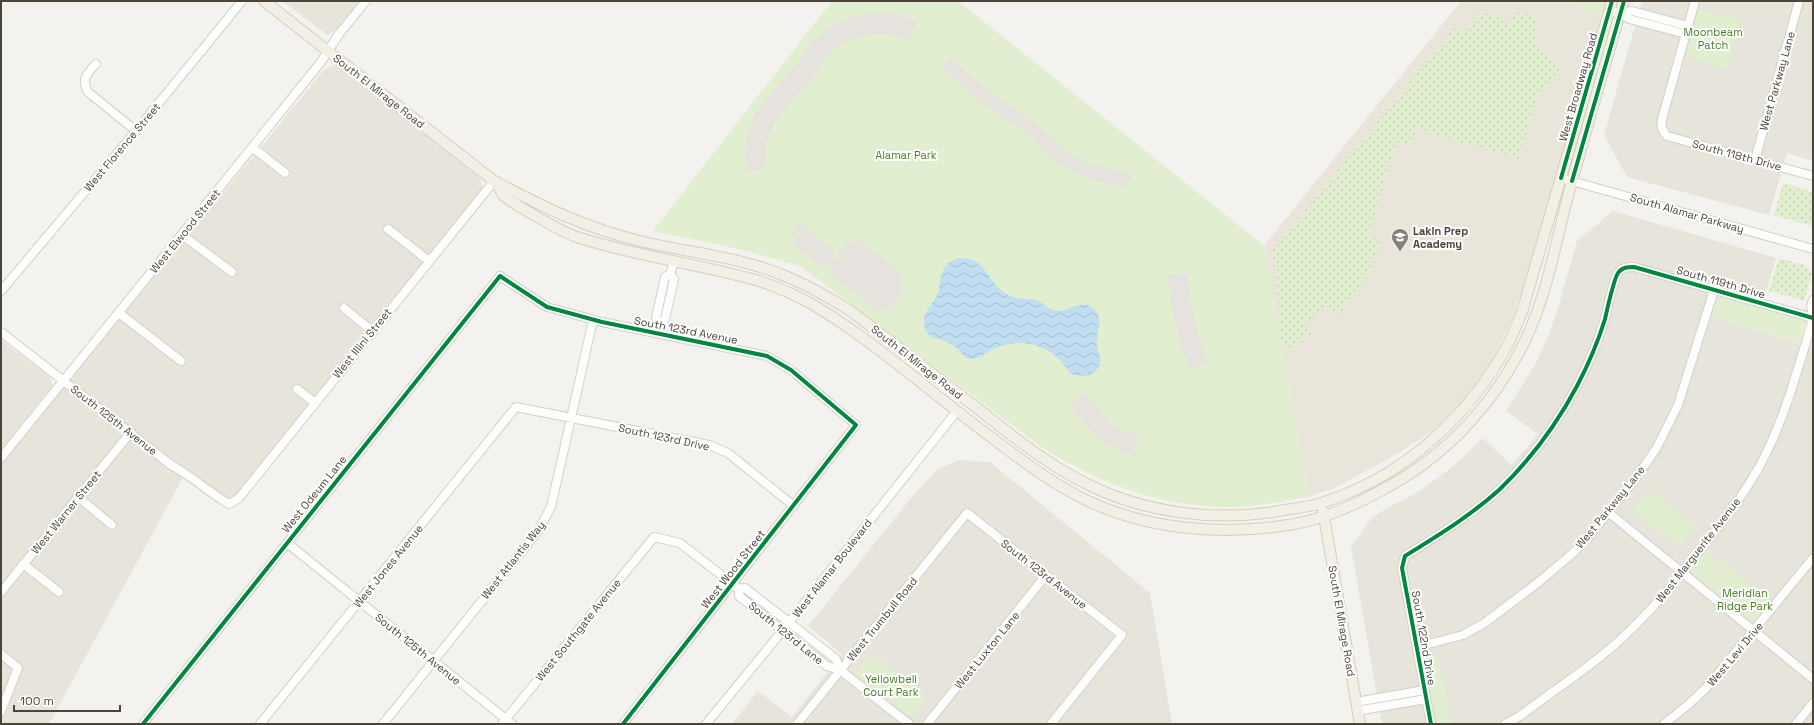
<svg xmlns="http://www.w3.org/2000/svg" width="1814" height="725" viewBox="0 0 1814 725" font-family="'Space Grotesk',sans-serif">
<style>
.residential{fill:#e7e4dc}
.education{fill:#eae5da}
.grass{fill:url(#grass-dots)}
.park{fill:#e1eecf}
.parking{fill:#e6e3df}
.water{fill:url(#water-waves)}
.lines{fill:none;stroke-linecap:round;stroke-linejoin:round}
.minor-casing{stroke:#d2d0cb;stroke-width:10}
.major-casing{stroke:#d6cebb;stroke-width:12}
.minor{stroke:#fdfdfc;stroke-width:8}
.major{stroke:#f2efe6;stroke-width:10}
.cycleway-casing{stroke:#fff;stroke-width:6}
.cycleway{stroke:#00873e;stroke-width:4}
.labels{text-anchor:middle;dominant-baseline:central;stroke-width:4;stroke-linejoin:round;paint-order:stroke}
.park-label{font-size:11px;fill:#4a7f2a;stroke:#fff}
.street-label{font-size:11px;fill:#4b4439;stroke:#fff}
.poi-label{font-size:11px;font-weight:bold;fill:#4b4439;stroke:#fff;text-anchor:start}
</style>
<defs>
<pattern id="grass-dots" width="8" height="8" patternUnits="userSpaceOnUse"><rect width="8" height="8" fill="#e1eecf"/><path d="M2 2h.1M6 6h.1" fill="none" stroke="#c3cdb2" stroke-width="1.8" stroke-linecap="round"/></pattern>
<pattern id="water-waves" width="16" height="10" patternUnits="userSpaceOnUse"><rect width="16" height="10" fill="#c0ddf1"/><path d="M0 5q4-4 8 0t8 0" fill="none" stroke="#a6bfcf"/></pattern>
</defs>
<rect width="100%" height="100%" fill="#f4f2ee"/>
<path class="residential" d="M 282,1 L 360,1 L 337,29 L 328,35 Z
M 1642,1 L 1813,1 L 1813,161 L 1787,153 L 1769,215 L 1627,177 L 1604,135 Z
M 336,64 L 480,178 L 483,188 L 237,493 L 232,498 L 224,498 L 187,470 L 49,724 L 1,724 L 1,464 L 324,70 Z
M 1613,211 L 1776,258 L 1765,296 L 1721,284 L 1711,316 L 1811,347 L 1813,342 L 1813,724 L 1382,724 L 1351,547 L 1373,516 L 1423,489 L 1457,463 L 1483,438 L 1511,465 L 1538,434 L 1506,411 L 1536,363 L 1548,336 L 1558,308 L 1577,241 Z
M 1,340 L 50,377 L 53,385 L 1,450 Z
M 959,460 L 990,462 L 1150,593 L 1172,724 L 732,724 L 758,691 L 792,717 L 842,654 L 808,626 L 916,492 L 937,470 Z"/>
<path class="education" d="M 1461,1 L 1567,1 L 1602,18 L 1533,257 L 1512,319 L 1492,361 L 1464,400 L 1433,431 L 1395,455 L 1335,488 L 1308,497 L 1264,246 Z"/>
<path class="grass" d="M 1488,10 L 1507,25 L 1519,11 L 1537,17 C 1524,55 1554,47 1560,71 L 1537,97 L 1518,159 L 1416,129 L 1410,145 L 1397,141 L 1368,235 L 1381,239 C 1374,269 1357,293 1338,315 L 1327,304 L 1305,323 L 1311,333 L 1298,345 L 1282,349 L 1273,250 L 1456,26 L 1463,32 L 1480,12 Z
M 1783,183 L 1813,192 L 1813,226 L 1774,215 Z
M 1779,258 L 1804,265 L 1812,273 L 1804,301 L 1769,291 Z"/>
<path class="park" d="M 832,1 L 958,1 L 1264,246 L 1308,497 C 1288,500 1268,505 1248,506 C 1191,511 1130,495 1080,469 C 1066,462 1053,454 1040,446 L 800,266 L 744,250 L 653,231 Z
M 1567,1 L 1606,1 L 1602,18 Z
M 1699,9 L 1741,20 L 1727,69 L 1686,57 Z
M 1717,295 L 1806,321 L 1800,343 L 1711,316 Z
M 1648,490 L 1695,526 L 1679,547 L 1632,510 Z
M 1706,550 L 1772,603 L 1754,624 L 1689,570 Z
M 871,654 L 926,697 L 911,718 L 855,674 Z
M 1438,655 L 1451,724 L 1437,724 L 1424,657 Z"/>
<path class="parking" d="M 879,13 L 899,15 L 918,21 L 909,40 L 888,34 L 870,34 L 853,38 L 835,48 L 827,56 L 811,79 L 773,124 L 766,142 L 764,169 L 744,171 L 746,140 L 753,118 L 764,102 L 792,70 L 810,45 L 827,29 L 836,23 L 857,16 Z
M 951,58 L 989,91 L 1034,122 L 1071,155 L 1090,165 L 1122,171 L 1132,175 L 1126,188 L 1084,177 L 1069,170 L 1054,161 L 1030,136 L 980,102 L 941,68 Z
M 800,223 L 836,252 L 832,257 L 837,260 L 842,258 L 837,254 L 848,239 L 853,243 L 857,238 L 904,276 L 900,281 L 904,286 L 903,291 L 891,307 L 886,309 L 883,308 L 879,313 L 829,273 L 833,267 L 826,263 L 822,268 L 792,243 L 795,238 L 791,234 Z
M 1187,273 L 1191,307 L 1200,340 L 1208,361 L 1190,370 L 1178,338 L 1174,321 L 1167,275 Z
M 1084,391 L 1109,422 L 1122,430 L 1138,436 L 1136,456 L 1116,450 L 1096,437 L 1069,405 Z"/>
<path class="water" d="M 957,258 C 991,256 985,288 1014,297 C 1021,300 1028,298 1035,300 C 1044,303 1049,311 1059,311 C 1071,310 1083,298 1094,309 C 1104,320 1097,328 1097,341 C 1096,348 1101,355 1100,362 C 1098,377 1082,377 1071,374 C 1067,369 1064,364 1059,359 C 1042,343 1016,338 994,349 C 987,352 980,359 972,359 C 962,359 961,349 953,345 C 941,337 923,342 924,320 C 924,310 936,302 939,290 C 941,276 942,264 957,258 Z"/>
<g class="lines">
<defs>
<path id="minor" d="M 1695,1 L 1662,119 C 1661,127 1662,130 1667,136 L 1813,176
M 1609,11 L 1620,13 L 1632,11 L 1688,26
M 1620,13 L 1629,19 L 1686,34
M 96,64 C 87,73 81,80 88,92 L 136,131
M 253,148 L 285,173
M 1755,160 L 1799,1
M 1561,178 L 1813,249
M 388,229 L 429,261
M 182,235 L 232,272
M 1,291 L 136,131 L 242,1
M 1813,300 L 1811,306 L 1813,315
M 344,308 L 372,331
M 119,313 L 181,361
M 661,325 L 656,318 L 665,277 L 670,274 L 674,262
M 660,330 L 665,319 L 674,279 L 670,274
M 1,332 L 171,465 C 192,476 208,492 229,504 L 239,498 L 494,181
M 297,389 L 315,403
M 1,458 L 321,62 L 339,34 L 366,1
M 78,497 L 112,525
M 1608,512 L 1813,679
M 287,543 L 512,724
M 23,564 L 59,592
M 739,589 L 745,588 L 836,659 L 840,670
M 1,592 L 131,432
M 1417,647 L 1463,635 L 1486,622 L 1540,581 L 1573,553 L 1591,533 L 1635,479 L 1656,449 L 1678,405 L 1714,290
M 1,654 L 18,668 L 1,711
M 1356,702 L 1425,690
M 1357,711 L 1426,699
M 143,724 L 500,276 L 547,307 L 602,322 L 767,356 L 791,370 L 856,425 L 623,724
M 260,724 L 516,407 L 709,445 L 728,453 L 794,506
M 383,724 L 538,531 L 551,507 L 593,320
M 502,724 L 654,537 L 680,543 L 739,589 L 739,596 L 827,666 L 840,670 L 909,724
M 706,724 L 783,630 L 957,411
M 797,724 L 967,513 L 1122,635 L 1051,724
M 927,724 L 1046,575
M 1431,724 L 1402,568 L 1405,556 C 1437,536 1470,516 1499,490 C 1529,461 1557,424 1577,386 C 1588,365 1598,342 1605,319 C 1607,310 1614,279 1618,273 C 1622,267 1628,267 1634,267 L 1813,318
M 1505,724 L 1520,716 C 1550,693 1583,672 1612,647 C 1646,618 1674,583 1701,549 C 1728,515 1754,482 1771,443 C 1789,403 1800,361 1813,319
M 1664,724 L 1689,704 L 1706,688 L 1813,558
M 1796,724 L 1813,703"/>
<path id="major" d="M 264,1 L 494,181 C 541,206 588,229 640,241 C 690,253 743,257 790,278 C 811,287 830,298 849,310 C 892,342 934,375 977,408 C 1012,436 1048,465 1089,485 C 1146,513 1212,521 1274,512 C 1287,509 1301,508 1315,505 C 1323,503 1330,500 1338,497 C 1410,470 1470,414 1507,346 C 1513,335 1517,323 1522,312 L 1612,1
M 495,181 C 496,183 502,193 503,195 C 510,202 520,207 529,212 C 544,221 560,231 577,237 C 634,256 695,263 752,279 C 771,284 793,294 810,303 C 848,325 883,353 918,380 C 942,400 967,419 992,438 C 1024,462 1054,485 1090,502 C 1149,529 1218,535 1281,526 C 1318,522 1351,507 1384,489 C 1448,455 1499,399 1529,332 C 1548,289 1556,241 1568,196 C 1586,131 1604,66 1624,1
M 1323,511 L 1360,724"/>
</defs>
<use href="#minor" class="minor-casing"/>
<use href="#major" class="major-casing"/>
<use href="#minor" class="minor"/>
<use href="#major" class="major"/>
<defs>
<path id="cycleway" d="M 1561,178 L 1612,1
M 1572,181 L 1624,1
M 143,724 L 500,276 L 547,307 L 602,322 L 767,356 L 791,370 L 856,425 L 623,724
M 1431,724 L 1402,568 L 1405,556 C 1437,536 1470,516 1499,490 C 1529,461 1557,424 1577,386 C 1588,365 1598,342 1605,319 C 1607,310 1614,279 1618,273 C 1622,267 1628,267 1634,267 L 1813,318"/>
</defs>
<use href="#cycleway" class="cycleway-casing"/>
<use href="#cycleway" class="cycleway"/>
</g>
<defs>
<symbol id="school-pin" viewBox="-11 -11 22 30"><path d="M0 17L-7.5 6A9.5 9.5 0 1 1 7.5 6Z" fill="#868178" stroke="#fff"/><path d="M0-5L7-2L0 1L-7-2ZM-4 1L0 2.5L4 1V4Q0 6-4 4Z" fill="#fff"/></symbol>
</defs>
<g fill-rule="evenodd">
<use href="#school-pin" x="1390" y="227" width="20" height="27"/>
</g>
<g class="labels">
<g class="park-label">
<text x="1713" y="32">Moonbeam<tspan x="1713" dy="13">Patch</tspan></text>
<text x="906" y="155">Alamar Park</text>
<text x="1745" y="593">Meridian<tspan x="1745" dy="13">Ridge Park</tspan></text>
<text x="891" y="679">Yellowbell<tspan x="891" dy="13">Court Park</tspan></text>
</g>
<g class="street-label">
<text transform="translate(1777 81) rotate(-74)">West Parkway Lane</text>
<text transform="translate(1578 87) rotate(-74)">West Broadway Road</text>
<text transform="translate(379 91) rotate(38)">South El Mirage Road</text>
<text transform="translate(122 147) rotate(-50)">West Florence Street</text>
<text transform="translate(1737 155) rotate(15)">South 118th Drive</text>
<text transform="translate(1687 213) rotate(16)">South Alamar Parkway</text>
<text transform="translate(185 231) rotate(-51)">West Elwood Street</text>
<text transform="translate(1721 282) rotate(16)">South 119th Drive</text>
<text transform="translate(686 330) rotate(11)">South 123rd Avenue</text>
<text transform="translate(362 343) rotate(-51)">West Illini Street</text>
<text transform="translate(917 362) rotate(38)">South El Mirage Road</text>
<text transform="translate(114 420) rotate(38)">South 125th Avenue</text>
<text transform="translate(664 437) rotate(12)">South 123rd Drive</text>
<text transform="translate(314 494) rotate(-51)">West Odeum Lane</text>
<text transform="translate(1610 507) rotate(-51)">West Parkway Lane</text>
<text transform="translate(66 512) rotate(-51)">West Warner Street</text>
<text transform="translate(1698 550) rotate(-52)">West Marguerite Avenue</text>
<text transform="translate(513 560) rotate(-52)">West Atlantis Way</text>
<text transform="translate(388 566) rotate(-51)">West Jones Avenue</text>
<text transform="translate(832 568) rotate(-52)">West Alamar Boulevard</text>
<text transform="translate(733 569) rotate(-52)">West Wood Street</text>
<text transform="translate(1044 574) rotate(38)">South 123rd Avenue</text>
<text transform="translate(882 619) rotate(-51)">West Trumbull Road</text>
<text transform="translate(1342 621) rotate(80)">South El Mirage Road</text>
<text transform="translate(578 630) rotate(-51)">West Southgate Avenue</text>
<text transform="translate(786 633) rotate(39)">South 123rd Lane</text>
<text transform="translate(1424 638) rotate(80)">South 122nd Drive</text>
<text transform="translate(418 649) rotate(39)">South 125th Avenue</text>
<text transform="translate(987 650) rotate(-51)">West Luxton Lane</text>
<text transform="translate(1735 654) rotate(-50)">West Levi Drive</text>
</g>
<g class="poi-label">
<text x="1413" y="231">Lakin Prep<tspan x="1413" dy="13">Academy</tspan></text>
</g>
</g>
<rect width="1814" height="725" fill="none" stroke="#4b4439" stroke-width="4"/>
<path d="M14 705v6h106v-6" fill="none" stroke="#4b4439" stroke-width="2"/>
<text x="20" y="705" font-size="12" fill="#4b4439" stroke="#ffffff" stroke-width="3" paint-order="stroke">100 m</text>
</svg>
